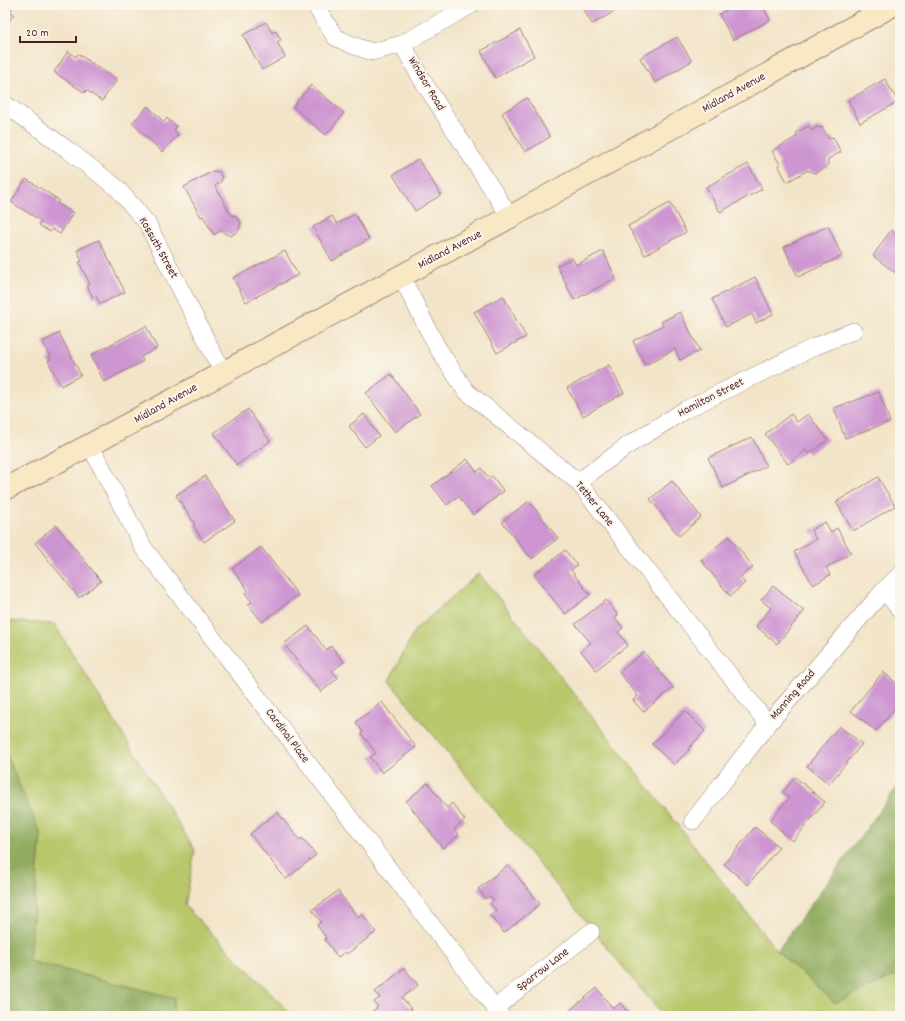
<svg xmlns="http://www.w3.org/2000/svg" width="905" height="1021" viewBox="0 0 905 1021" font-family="Dekko,sans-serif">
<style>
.green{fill:#b7c76a;stroke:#80734a}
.forest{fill:#91ac5e;stroke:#6e6644}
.building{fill:#cd95d1}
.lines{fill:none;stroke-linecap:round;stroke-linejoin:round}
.street-casing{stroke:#9e827a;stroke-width:18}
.secondary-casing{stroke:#9e827a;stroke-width:24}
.street{stroke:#fff;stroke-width:17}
.secondary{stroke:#f8e8c3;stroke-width:22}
.labels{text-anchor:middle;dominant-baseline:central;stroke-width:4;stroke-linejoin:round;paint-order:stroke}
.street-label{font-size:12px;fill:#4a1f2b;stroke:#fbf7ec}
</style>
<rect width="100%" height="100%" fill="#fbf7ec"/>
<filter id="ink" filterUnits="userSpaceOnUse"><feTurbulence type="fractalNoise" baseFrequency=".025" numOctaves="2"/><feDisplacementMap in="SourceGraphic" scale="8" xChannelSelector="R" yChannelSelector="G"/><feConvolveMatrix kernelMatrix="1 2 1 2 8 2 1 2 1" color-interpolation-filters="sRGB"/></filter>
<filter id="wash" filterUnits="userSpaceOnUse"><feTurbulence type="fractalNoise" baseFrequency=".012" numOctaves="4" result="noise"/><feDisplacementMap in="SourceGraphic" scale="16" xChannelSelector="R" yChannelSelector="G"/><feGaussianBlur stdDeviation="0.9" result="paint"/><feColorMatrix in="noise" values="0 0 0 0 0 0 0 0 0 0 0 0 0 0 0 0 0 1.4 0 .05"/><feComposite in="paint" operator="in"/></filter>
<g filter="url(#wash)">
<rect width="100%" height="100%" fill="#f2e4c8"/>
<path class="green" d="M 479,573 L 777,951 L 835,1003 L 900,973 L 900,1016 L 663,1016 L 389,681 L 415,630 Z
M 6,621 L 54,624 L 195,850 L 185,906 L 293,1016 L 173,1016 L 174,998 L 29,961 L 41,835 L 5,752 L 5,625 Z"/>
<path class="forest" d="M 5,752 L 41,835 L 29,961 L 174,998 L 173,1016 L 5,1016 Z
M 900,783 L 900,973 L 835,1003 L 777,951 Z"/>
<g id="blocks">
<path class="building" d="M 5,5 L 14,5 L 10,11 L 14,14 L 5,27 Z
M 581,5 L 626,5 L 592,24 Z
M 737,5 L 762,5 L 770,20 L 733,40 L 719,14 Z
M 266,22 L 272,33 L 276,31 L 281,40 L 277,42 L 285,57 L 262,70 L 243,35 Z
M 520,30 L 534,56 L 495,78 L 481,51 Z
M 677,37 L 692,61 L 655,83 L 640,58 Z
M 68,51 L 76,57 L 78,54 L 117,80 L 102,101 L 86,90 L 85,93 L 54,72 Z
M 885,79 L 898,102 L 860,123 L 848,100 Z
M 311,85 L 344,113 L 326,135 L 293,107 Z
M 527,98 L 550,137 L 525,152 L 502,113 Z
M 148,106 L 164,122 L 167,118 L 177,127 L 174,130 L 178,135 L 162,152 L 132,123 Z
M 809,126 L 813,131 L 813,129 L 818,127 L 820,128 L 822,127 L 829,139 L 833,137 L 841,152 L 828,159 L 828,166 L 815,173 L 809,171 L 808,170 L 787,182 L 778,165 L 780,164 L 772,151 L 798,136 L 796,133 Z
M 418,159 L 441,195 L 415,211 L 393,175 Z
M 748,164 L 762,189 L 720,212 L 706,187 Z
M 213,171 L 219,172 L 222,178 L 221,182 L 215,186 L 231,215 L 236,216 L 241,223 L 239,230 L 231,236 L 224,233 L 222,230 L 214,235 L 203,216 L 201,217 L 184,187 Z
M 26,179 L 59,200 L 57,203 L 73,213 L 60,234 L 52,229 L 50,232 L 39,225 L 41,221 L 11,202 Z
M 670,203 L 686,232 L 645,255 L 628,226 Z
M 355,214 L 369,239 L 332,261 L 313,227 L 332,216 L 337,224 Z
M 828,226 L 842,256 L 798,277 L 784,247 Z
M 891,230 L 900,236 L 900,276 L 873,256 Z
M 99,240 L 125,292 L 100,304 L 96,296 L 93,298 L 87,285 L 90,284 L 79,262 L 82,261 L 77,250 Z
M 285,251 L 298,275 L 246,302 L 233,278 Z
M 603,251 L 616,278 L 574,300 L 557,266 L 572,258 L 576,265 Z
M 755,277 L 773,314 L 756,323 L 752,314 L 726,327 L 712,299 Z
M 503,296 L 526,337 L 497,353 L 474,312 Z
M 680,312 L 700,351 L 680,360 L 675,349 L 645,365 L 633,341 L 663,325 L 661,322 Z
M 146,326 L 157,348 L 141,357 L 143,361 L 104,382 L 91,355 Z
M 59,333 L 81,375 L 61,386 L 48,361 L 51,359 L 43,342 Z
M 609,365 L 624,393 L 583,416 L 567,388 Z
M 391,374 L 420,414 L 395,432 L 366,393 Z
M 879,392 L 890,422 L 845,438 L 834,408 Z
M 248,409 L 270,441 L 237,465 L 214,433 Z
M 364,414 L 379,436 L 365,447 L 349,426 Z
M 791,414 L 797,422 L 808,414 L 828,440 L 809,454 L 806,450 L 788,464 L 765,434 Z
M 752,437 L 766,466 L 723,488 L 708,458 Z
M 467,459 L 477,472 L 481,468 L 489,478 L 492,476 L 504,491 L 473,515 L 458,496 L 447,505 L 432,486 Z
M 205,476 L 235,521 L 204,542 L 193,525 L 195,524 L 176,495 Z
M 878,477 L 895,506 L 853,531 L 836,502 Z
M 672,481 L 701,517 L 679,536 L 650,499 Z
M 529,501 L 558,538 L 532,559 L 502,522 Z
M 825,522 L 831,532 L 837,528 L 851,553 L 826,568 L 830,575 L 813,585 L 794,552 L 816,539 L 811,530 Z
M 56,525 L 101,581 L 79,598 L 35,543 Z
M 729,536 L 753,567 L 740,577 L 745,583 L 730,596 L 701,560 Z
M 261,547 L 298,595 L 262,622 L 248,604 L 252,602 L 245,593 L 248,590 L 232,569 Z
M 565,550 L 577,565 L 571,570 L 590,595 L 565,614 L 534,575 Z
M 773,586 L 804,611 L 777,644 L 756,626 L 771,608 L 761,600 Z
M 606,600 L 618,615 L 615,618 L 623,628 L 618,632 L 628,645 L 596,670 L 581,651 L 591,643 L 575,624 Z
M 308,626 L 326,650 L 331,646 L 344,662 L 332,671 L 338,678 L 321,692 L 284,644 Z
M 644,652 L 673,688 L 643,712 L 633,700 L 638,696 L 619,672 Z
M 883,672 L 900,686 L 900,706 L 898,705 L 876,731 L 851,711 Z
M 382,702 L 416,747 L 382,773 L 370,757 L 376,753 L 361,733 L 363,732 L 356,722 Z
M 685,711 L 705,731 L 688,749 L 689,750 L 674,765 L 652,744 Z
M 839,726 L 862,744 L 829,784 L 807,766 Z
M 795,777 L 825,802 L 793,841 L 770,821 L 789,798 L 783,792 Z
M 428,783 L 447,808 L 452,803 L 465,820 L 454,829 L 459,835 L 443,848 L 406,801 Z
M 277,812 L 300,840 L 302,838 L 316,855 L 286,879 L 250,834 Z
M 755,827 L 779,847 L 748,885 L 724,864 Z
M 508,865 L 540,904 L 504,933 L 490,915 L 496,910 L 490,903 L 494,900 L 490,896 L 486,899 L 478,889 Z
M 338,891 L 358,918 L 362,914 L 376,932 L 347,954 L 345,952 L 338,957 L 325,940 L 326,938 L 317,925 L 321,922 L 312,910 Z
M 404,968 L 418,985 L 402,998 L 417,1016 L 372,1016 L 370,1013 L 378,1007 L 374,1002 L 380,998 L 375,992 Z
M 597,988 L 613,1009 L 620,1003 L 630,1015 L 628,1016 L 573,1016 L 569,1011 Z"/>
</g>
</g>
<g filter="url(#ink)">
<use href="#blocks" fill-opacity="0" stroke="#9e827a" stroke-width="1"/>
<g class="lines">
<defs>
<path id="street" d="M 315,5 L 335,37 L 352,45 L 372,52 L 402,44 L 421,78 L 510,217
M 402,44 L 471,5
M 5,104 L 68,150 L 117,188 L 147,223 L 223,373
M 401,276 L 437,347 L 466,391 L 578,482 L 768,724
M 90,445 L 143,547 L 501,1016
M 578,482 L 627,446 L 685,410 L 814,347 L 853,331
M 884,590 L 900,610
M 693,821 L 768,724 L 884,590 L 900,575
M 495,1008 L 591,932"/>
<path id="secondary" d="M 5,489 L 90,445 L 510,217 L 893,5"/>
</defs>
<use href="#street" class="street-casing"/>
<use href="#secondary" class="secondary-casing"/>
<use href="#street" class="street"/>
<use href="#secondary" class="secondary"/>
</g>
</g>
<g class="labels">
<g class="street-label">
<text transform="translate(426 84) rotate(59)">Windsor Road</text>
<text transform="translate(734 93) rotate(-29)">Midland Avenue</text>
<text transform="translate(158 248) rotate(61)">Kossuth Street</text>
<text transform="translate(450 250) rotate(-28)">Midland Avenue</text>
<text transform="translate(711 398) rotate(-27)">Hamilton Street</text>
<text transform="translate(166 404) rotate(-29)">Midland Avenue</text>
<text transform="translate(594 504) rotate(51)">Tether Lane</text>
<text transform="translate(793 695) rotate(-49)">Manning Road</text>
<text transform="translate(287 736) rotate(53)">Cardinal Place</text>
<text transform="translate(543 970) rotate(-38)">Sparrow Lane</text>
</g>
</g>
<rect width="905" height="1021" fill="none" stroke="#fbf7ec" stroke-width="20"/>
<path d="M20 36v6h56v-6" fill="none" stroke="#4a1f2b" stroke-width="2"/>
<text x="26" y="36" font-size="12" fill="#4a1f2b" stroke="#fbf7ec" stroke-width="3" paint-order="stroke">20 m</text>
</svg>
